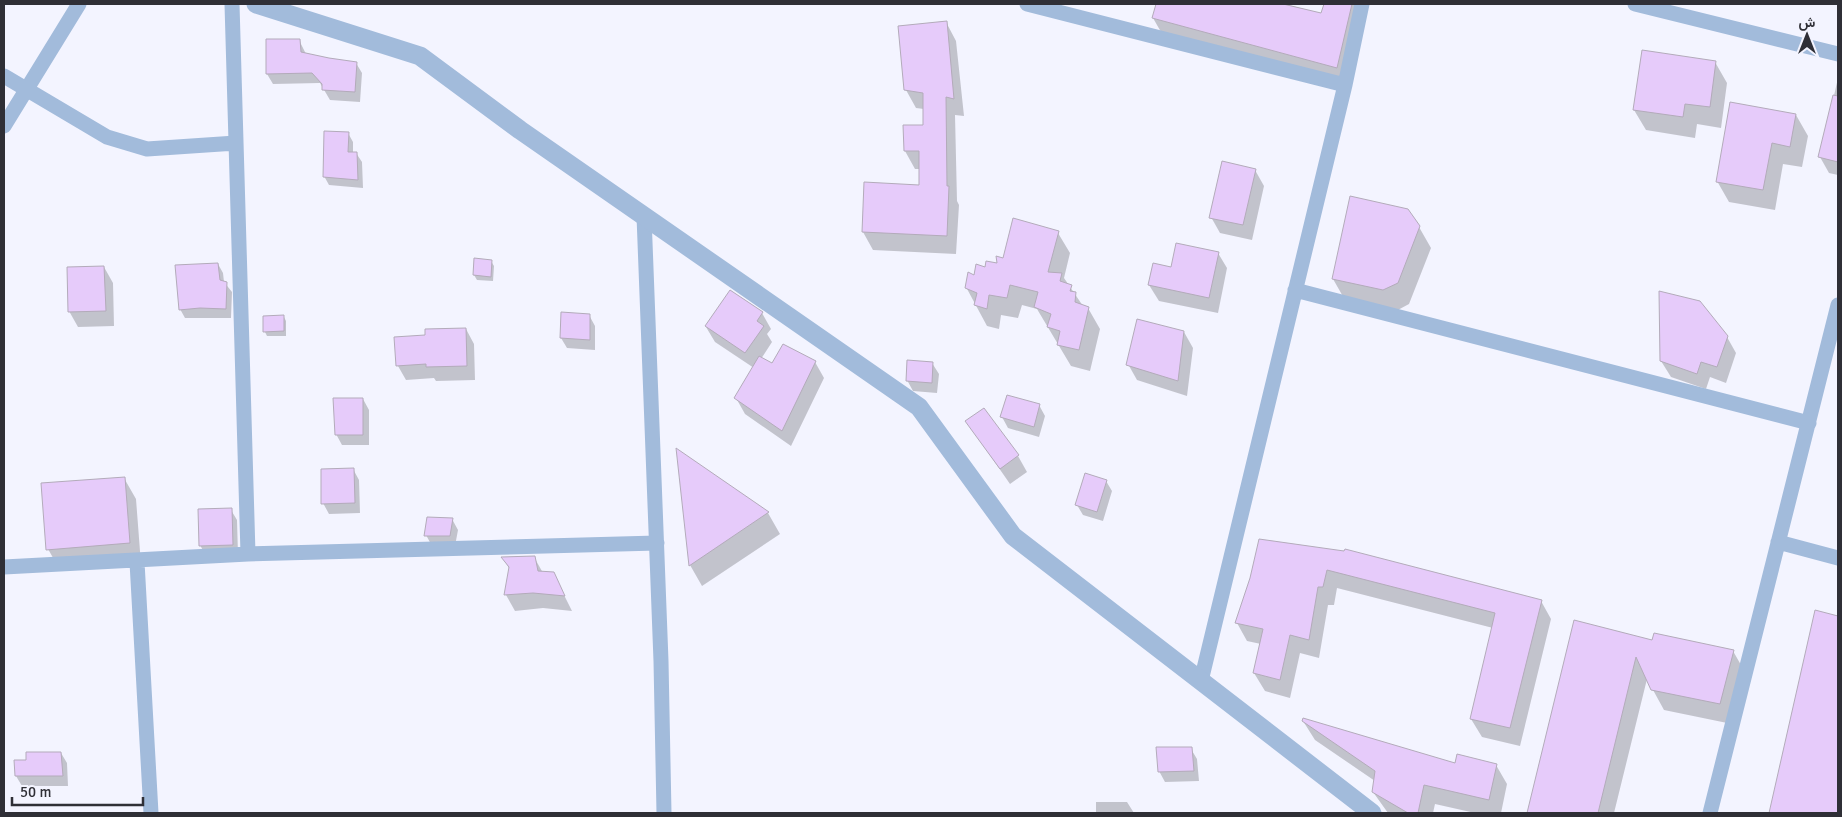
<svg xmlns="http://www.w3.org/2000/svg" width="1842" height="817" viewBox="0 0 1842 817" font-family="Signika,Vazirmatn,sans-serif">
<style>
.shadow{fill:#0003}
.building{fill:#e6cbfa;stroke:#b3abba}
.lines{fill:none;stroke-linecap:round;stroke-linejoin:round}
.minor{stroke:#a2bbdb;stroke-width:15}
.tertiary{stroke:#a2bbdb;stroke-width:19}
</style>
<rect width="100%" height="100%" fill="#f3f4ff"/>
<path class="shadow" d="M 1157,4 L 1285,4 L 1322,14 L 1325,4 L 1368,4 L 1349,88 L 1165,39 L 1153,18 Z
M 946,22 L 956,41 L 964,116 L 955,115 L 957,201 L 959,205 L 956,254 L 873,250 L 863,232 L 921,186 L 920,169 L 915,169 L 905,151 L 924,126 L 924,109 L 916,108 L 906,90 Z
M 299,40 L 306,54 L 356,63 L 362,73 L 360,102 L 330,100 L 320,83 L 273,84 L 267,74 Z
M 1715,62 L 1727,83 L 1721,128 L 1697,124 L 1695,138 L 1646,130 L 1634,110 Z
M 1838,78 L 1838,175 L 1829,173 L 1820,157 Z
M 1796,115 L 1808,136 L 1802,167 L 1783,164 L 1775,210 L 1729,202 L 1717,181 Z
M 348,133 L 353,142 L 353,153 L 356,153 L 362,162 L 363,188 L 329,185 L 324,176 Z
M 1255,170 L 1264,186 L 1252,240 L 1220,233 L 1211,217 Z
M 1419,227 L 1431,248 L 1409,304 L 1396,311 L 1345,300 L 1333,279 Z
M 1058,233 L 1070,253 L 1064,278 L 1083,306 L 1088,308 L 1100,329 L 1090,371 L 1071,366 L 1037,309 L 1022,305 L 1018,318 L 1001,315 L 999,329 L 987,326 L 966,287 L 986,268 L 998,265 L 1004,259 Z
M 1218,253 L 1227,268 L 1218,313 L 1159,301 L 1149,285 Z
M 491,261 L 494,266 L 493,281 L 477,280 L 474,275 Z
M 218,264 L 223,273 L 224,282 L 232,292 L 231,318 L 185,318 L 180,309 Z
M 104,267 L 113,283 L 114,326 L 78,327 L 69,311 Z
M 762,313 L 771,329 L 767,334 L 772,342 L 761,359 L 772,365 L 815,362 L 824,378 L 791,446 L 745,414 L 736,398 L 754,368 L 715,342 L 706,327 Z
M 589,315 L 595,326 L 595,350 L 567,348 L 561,338 Z
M 284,317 L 286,321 L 286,336 L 267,336 L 265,332 Z
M 466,329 L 474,344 L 475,380 L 436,381 L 434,378 L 406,380 L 398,366 L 427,336 Z
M 1184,332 L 1193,348 L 1187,396 L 1137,380 L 1128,364 Z
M 1727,337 L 1736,353 L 1726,383 L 1710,377 L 1706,389 L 1671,377 L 1661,361 Z
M 932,363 L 939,374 L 937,393 L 913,391 L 907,380 Z
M 363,399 L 369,410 L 369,445 L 342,445 L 336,434 Z
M 1039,405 L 1045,416 L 1039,437 L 1008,428 L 1002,417 Z
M 967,422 L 1018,456 L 1027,472 L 1010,484 Z
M 677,450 L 768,513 L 780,534 L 702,586 L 690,565 Z
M 353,469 L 359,480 L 360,513 L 329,514 L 323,503 Z
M 124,478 L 136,499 L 141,564 L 60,570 L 48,549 Z
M 1106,481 L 1112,491 L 1103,521 L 1083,515 L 1077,505 Z
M 231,510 L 237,520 L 238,555 L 206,556 L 200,545 Z
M 452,519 L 458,530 L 455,546 L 432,546 L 426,535 Z
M 1345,552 L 1541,601 L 1551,619 L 1520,746 L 1482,737 L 1471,719 L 1493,628 L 1337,588 L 1334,605 L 1328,605 L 1319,658 L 1300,653 L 1290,698 L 1265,691 L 1254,673 L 1261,644 L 1247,641 L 1237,623 Z
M 534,557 L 543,573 L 553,573 L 572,611 L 543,608 L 515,611 L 506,595 L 510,570 L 503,558 Z
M 1816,612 L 1838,618 L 1838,813 L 1770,813 Z
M 1575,622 L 1653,641 L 1733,651 L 1745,672 L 1732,724 L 1664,710 L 1647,679 L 1614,813 L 1528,813 Z
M 1303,721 L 1456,765 L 1496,765 L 1507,784 L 1501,813 L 1475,813 L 1435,804 L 1433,813 L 1388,813 L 1373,792 L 1375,781 L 1315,740 Z
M 1191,749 L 1197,759 L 1199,781 L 1165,782 L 1159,771 Z
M 61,753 L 67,763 L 68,786 L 22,786 L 16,776 L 28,762 Z
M 1096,802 L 1127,802 L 1134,813 L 1096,813 Z"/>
<path class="building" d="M 1156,4 L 1283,4 L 1321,13 L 1324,4 L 1352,4 L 1337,68 L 1152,18 Z
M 947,21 L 954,99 L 946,97 L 947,186 L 949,186 L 947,236 L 862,232 L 864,182 L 919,185 L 919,151 L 904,151 L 903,125 L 923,125 L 923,93 L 904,90 L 898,26 Z
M 266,39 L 300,39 L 301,52 L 329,58 L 357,62 L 355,92 L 322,90 L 322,84 L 312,73 L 266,74 Z
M 1642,50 L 1716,61 L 1710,107 L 1685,104 L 1683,117 L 1633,110 Z
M 1833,95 L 1838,96 L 1838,162 L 1818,157 Z
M 1730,102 L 1796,114 L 1790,147 L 1772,143 L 1763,190 L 1716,182 Z
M 324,131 L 349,132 L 348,152 L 357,152 L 358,180 L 323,177 Z
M 1222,161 L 1256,169 L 1243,225 L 1209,218 Z
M 1350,196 L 1408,209 L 1420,226 L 1398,283 L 1383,290 L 1332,279 Z
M 1013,218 L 1059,231 L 1048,272 L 1062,273 L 1060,281 L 1072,285 L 1070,291 L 1076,292 L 1075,302 L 1089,307 L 1079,350 L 1057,345 L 1060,331 L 1047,327 L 1051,314 L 1034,307 L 1038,292 L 1010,285 L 1007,298 L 989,295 L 987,309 L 974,305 L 977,293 L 965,288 L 968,272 L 974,275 L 976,264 L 985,267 L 986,261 L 997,263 L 996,256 L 1003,258 Z
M 1176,243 L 1219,252 L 1209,298 L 1148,285 L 1153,263 L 1171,267 Z
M 474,258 L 492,260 L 491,277 L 473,275 Z
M 218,263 L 220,280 L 227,282 L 226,309 L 200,308 L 179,310 L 175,265 Z
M 104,266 L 106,311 L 68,312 L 67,267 Z
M 730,290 L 763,312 L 757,321 L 764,326 L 745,353 L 705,326 Z
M 1659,291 L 1700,301 L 1728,336 L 1717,367 L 1701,362 L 1697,374 L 1660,361 Z
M 561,312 L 590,314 L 590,340 L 560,338 Z
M 284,315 L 284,331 L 263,332 L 263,316 Z
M 1137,319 L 1184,331 L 1178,381 L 1126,365 Z
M 466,328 L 467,366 L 426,367 L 426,364 L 396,366 L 394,337 L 425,335 L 425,329 Z
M 783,344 L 816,361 L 782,431 L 734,398 L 759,356 L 772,363 Z
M 907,360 L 933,362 L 932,383 L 906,381 Z
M 1007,395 L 1040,404 L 1034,427 L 1000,417 Z
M 333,398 L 363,398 L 363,435 L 335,435 Z
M 984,408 L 1019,455 L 1000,469 L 965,421 Z
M 676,448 L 769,512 L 689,566 Z
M 354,468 L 355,503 L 321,504 L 321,469 Z
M 1085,473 L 1107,480 L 1097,512 L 1075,505 Z
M 125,477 L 130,543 L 46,550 L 41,483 Z
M 232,508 L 233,545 L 199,546 L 198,509 Z
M 427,517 L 453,518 L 450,536 L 424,536 Z
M 1259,539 L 1344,551 L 1345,549 L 1542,600 L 1510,728 L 1470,719 L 1495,613 L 1327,570 L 1323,587 L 1318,587 L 1309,640 L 1290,635 L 1280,680 L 1253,673 L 1263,629 L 1235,623 L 1250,578 Z
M 535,556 L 538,571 L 554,572 L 565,596 L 533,593 L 504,595 L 509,567 L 501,557 Z
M 1815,610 L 1838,616 L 1838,813 L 1769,813 Z
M 1574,620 L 1652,640 L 1654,633 L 1734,650 L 1720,704 L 1651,690 L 1636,657 L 1598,813 L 1527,813 Z
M 1303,718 L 1455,763 L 1457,754 L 1497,764 L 1489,800 L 1424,785 L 1418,813 L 1408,813 L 1372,792 L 1375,771 L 1302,721 Z
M 1156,747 L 1192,747 L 1194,771 L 1158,772 Z
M 26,752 L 61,752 L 63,776 L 15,776 L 14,760 L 26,760 Z"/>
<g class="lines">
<path class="minor" d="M 232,4 L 248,554
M 1027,4 L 1345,85
M 1635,4 L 1838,54
M 4,76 L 107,137 L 147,149 L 236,143
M 4,126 L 79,4
M 644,216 L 661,661 L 664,813
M 1295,290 L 1809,423
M 1778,542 L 1838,558
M 137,562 L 151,813
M 4,567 L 248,554 L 657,543
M 1201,681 L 1345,85 L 1362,4
M 1710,813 L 1838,305"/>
<path class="tertiary" d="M 256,4 L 420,56 L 520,130 L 919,407 L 1013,536 L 1372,813"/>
</g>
<rect width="1842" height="817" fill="none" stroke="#2f2f36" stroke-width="10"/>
<g transform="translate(1807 35)" stroke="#f3f4ff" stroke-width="4" paint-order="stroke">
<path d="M0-4L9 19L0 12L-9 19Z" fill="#2f2f36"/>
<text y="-8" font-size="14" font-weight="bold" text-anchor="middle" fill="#2f2f36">ش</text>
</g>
<path d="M12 797v8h131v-8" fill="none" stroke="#2f2f36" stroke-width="2.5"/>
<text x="20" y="797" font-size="15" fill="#2f2f36" stroke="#f3f4ff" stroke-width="4" paint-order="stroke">50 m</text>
</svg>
